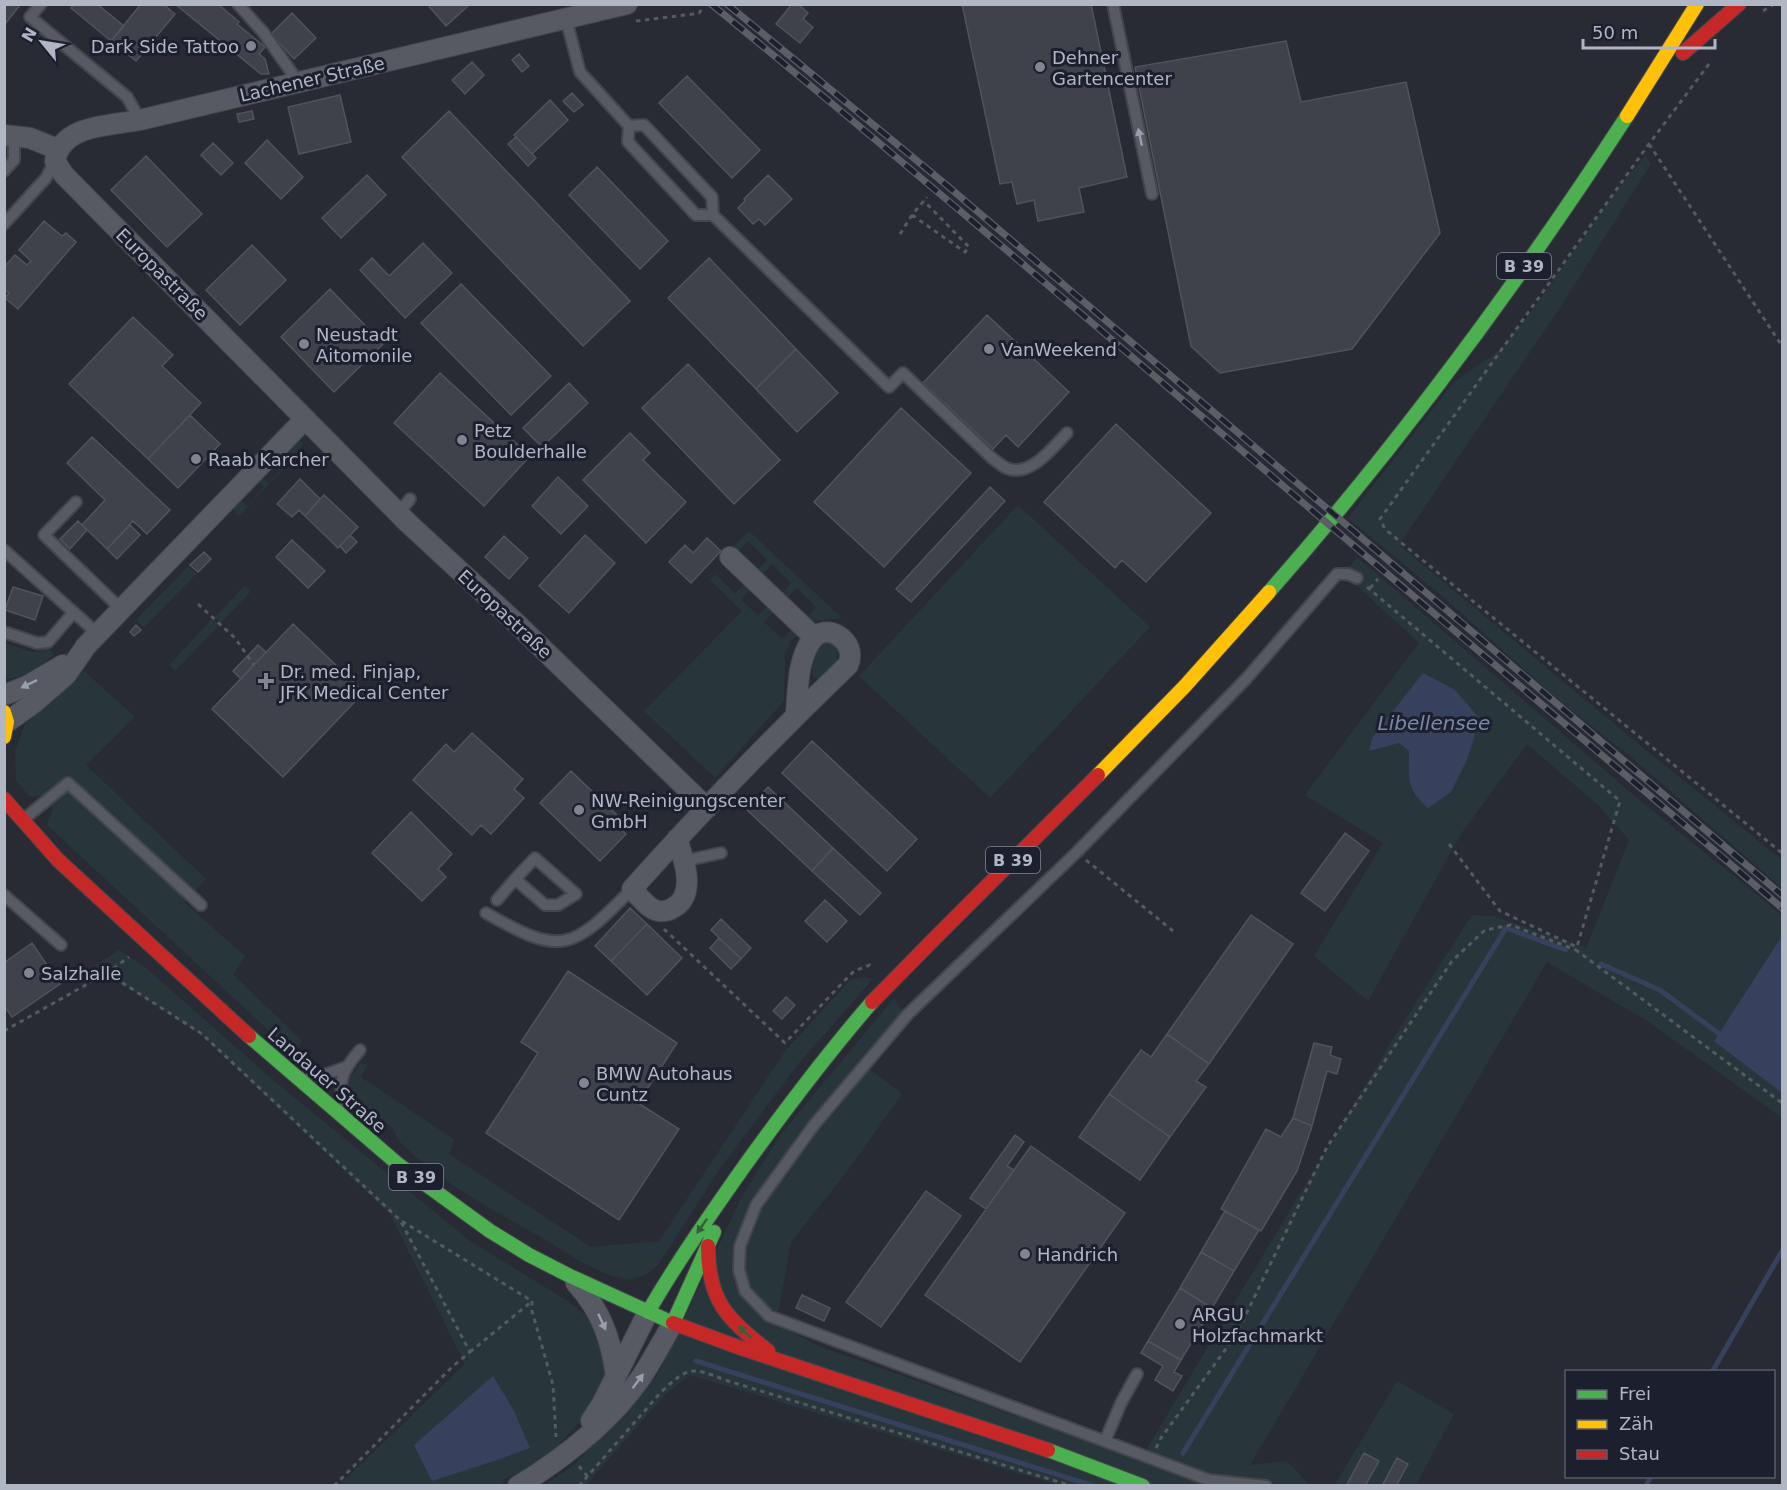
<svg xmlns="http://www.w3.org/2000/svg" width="1787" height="1490" viewBox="0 0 1787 1490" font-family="'DejaVu Sans',sans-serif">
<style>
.green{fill:#28363c;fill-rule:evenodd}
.water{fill:#37415d}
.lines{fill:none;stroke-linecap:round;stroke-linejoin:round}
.stream{stroke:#37415d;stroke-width:5}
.building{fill:#3f424a;stroke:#50535b;stroke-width:1.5}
.lane-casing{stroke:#44464c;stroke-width:14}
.street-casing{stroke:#44464c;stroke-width:22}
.fast-casing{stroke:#44464c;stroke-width:16}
.slow-casing{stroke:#44464c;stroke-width:16}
.jam-casing{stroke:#44464c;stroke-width:16}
.path{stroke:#555960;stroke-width:3;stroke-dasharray:4.5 4.5;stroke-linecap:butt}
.lane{stroke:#575a62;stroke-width:10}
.street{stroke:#575a62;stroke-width:20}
.fast{stroke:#4caf50;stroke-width:14}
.slow{stroke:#ffc107;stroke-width:14}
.jam{stroke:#c62828;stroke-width:14}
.rail-casing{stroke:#5b5e65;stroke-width:7}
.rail{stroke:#1c202e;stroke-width:4.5;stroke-dasharray:14;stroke-linecap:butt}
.oneway{fill:#9a9fac}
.oneway2{fill:#32603d}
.poi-dot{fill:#818592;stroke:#1c202e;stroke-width:2}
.labels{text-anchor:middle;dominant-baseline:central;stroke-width:6;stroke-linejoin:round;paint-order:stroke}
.shield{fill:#1c202e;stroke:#848998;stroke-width:1.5}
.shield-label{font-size:16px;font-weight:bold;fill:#b1b6c5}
.poi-label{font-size:18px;fill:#b1b6c5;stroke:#1c202e;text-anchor:start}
.street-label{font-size:18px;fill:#b1b6c5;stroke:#1c202e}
.water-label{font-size:20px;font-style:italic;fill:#7b87ab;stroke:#1c202e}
</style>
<rect width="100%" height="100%" fill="#282b33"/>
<path class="green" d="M 1646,155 L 1651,164 L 1563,303 L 1399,545 L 1630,737 L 1782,860 L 1782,888 L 1631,757 L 1555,697 L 1441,595 L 1348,518 L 1454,382 L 1500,350 L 1535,307 L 1616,191 Z
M 298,438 L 303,443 L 299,452 L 239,516 L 231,508 L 239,499 L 247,506 L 264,487 L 257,480 L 261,476 L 268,483 L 286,464 L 279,457 Z
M 1018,505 L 1150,627 L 990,798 L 859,676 Z
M 749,531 L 842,618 L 812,621 L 806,618 L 816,607 L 797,588 L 786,599 L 781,594 L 791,583 L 772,564 L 762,575 L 757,570 L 767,560 L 748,541 L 738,552 L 727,553 Z
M 1357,557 L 1643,803 L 1782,915 L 1782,941 L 1780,939 L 1714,1040 L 1782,1093 L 1782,1118 L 1649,1022 L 1547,962 L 1250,1465 L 1287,1461 L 1310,1485 L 1058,1485 L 690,1375 L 665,1395 L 586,1485 L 543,1486 L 574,1465 L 658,1374 L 742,1196 L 781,1134 L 894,998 L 903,1013 L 859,1061 L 902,1094 L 846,1173 L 791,1242 L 776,1325 L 824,1348 L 1140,1460 L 1400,1027 L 1472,915 L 1494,916 L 1586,948 L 1629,840 L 1598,805 L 1527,744 L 1461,834 L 1368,1001 L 1314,956 L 1383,843 L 1305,795 L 1419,643 L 1354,583 L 1339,580 ZM 1480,719 L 1467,760 L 1451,792 L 1409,774 L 1409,751 L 1399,743 Z
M 188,566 L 196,574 L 144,628 L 136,620 Z
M 715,574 L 735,593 L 745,583 L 751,589 L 741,599 L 758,616 L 768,606 L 774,612 L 764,622 L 782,639 L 792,629 L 797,634 L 788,644 L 790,646 L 785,652 L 784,701 L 715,778 L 644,711 L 742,611 L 710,580 Z
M 245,585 L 251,591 L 221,623 L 215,617 Z
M 212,619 L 219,625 L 175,671 L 169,665 Z
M 831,642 C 846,655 832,676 817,679 L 813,676 C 811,659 812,644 831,642 Z
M 5,643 L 32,652 L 49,648 L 54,655 C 36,669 27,677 5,679 Z
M 84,671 L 135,717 L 86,765 L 206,879 L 184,902 L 245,956 L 233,974 L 302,1041 L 293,1053 L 47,825 L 53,808 L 45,796 L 29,796 L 16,780 L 15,751 L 25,724 Z
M 119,950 L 145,967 L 273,1080 L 470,1241 L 566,1300 L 591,1319 L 608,1360 L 603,1382 L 583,1418 L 556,1448 L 537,1462 L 500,1482 L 507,1485 L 339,1485 L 465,1364 L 390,1214 L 201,1035 L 95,966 Z
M 864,977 L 873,979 L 799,1063 L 721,1167 L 658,1265 C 647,1275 637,1281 621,1278 C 593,1272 568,1253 544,1239 C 495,1211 440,1183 400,1142 C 396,1137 395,1131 391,1127 C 376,1112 351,1105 344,1085 L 360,1064 L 368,1064 L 361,1077 L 455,1140 L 449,1154 L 591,1247 L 659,1241 L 786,1050 L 851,979 Z
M 1397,1381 L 1454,1414 L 1416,1485 L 1334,1486 Z"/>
<path class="water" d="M 1423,673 L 1455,690 L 1480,719 L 1467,760 L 1451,792 L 1428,808 C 1406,789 1409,779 1409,751 L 1399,743 L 1369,751 L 1372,738 Z
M 1780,939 L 1782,941 L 1782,1093 L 1714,1041 Z
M 493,1376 L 514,1411 L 530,1448 L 497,1460 L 432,1481 L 414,1445 Z"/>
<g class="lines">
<path class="stream" d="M 1601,964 L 1660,990 L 1718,1033
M 696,1361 L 1094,1486
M 1712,1372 L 1782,1251
M 1183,1453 L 1506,928 L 1566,950
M 1646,1486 L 1651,1476"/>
</g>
<path class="building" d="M 4,4 L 21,4 L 5,24 L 4,24 Z
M 74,4 L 97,4 L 124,26 L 111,41 L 71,8 Z
M 141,4 L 163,4 L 175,14 L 136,61 L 111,41 Z
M 175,4 L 218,4 L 239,22 L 237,24 L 265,47 L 259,54 L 265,59 L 269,74 L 261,74 Z
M 427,4 L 470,4 L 446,26 Z
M 792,4 L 798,4 L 808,13 L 803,19 L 813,27 L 800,43 L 776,24 Z
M 962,4 L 1091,4 L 1127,177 L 1079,188 L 1084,212 L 1038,221 L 1034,200 L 1017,204 L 1012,182 L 1000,184 Z
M 292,13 L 316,38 L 294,59 L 271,34 Z
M 1286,41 L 1301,102 L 1406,82 L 1440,233 L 1352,349 L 1220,373 L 1191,346 L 1135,67 Z
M 519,54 L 529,66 L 522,72 L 512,60 Z
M 472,62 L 484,75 L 465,94 L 452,80 Z
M 687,76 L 760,150 L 732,178 L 659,103 Z
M 572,93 L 583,105 L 574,112 L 563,101 Z
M 340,95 L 351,142 L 299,154 L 288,107 Z
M 550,100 L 568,120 L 532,154 L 514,135 Z
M 252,111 L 254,119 L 239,122 L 237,114 Z
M 449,111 L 630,301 L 583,346 L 402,157 Z
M 516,137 L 536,158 L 528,166 L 508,144 Z
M 267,140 L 303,177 L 281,199 L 245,163 Z
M 213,143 L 233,163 L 221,175 L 201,155 Z
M 146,156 L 202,214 L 167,247 L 111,190 Z
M 597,167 L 668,241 L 640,269 L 569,195 Z
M 367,175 L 386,195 L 341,238 L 322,218 Z
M 768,175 L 792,199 L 765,225 L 759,219 L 753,224 L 738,208 L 745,201 L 744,199 Z
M 44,221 L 62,236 L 66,233 L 76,242 L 18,309 L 5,298 L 9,293 L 4,289 L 4,267 L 15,255 L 27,265 L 31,261 L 19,250 Z
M 423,243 L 452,273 L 405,318 L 360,270 L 372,258 L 389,276 Z
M 252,245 L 286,280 L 240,325 L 206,290 Z
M 709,258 L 796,349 L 756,389 L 668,298 Z
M 461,284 L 551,376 L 511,415 L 421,323 Z
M 330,289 L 383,344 L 334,392 L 281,337 Z
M 987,315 L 1069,392 L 1018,447 L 1006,435 L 993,449 L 923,383 Z
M 133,317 L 173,355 L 162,366 L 201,403 L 148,459 L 69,384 Z
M 796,349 L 838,393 L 797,432 L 756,389 Z
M 688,364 L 780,460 L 734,504 L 642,408 Z
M 440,373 L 530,456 L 484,506 L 394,423 Z
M 569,383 L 588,403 L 542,447 L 523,428 Z
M 901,408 L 971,473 L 884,567 L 814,502 Z
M 190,415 L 220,444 L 178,488 L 148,459 Z
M 1116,424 L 1211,513 L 1146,582 L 1122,560 L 1115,568 L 1044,502 Z
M 630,433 L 650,453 L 643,460 L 686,502 L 646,543 L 583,480 Z
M 92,437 L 170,510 L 147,534 L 133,521 L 107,549 L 82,525 L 105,500 L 67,463 Z
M 558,477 L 588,506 L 561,534 L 532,506 Z
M 300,479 L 320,499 L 305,516 L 299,510 L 292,517 L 277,504 Z
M 990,487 L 1005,501 L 911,602 L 896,589 Z
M 324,495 L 358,527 L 338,548 L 305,516 Z
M 78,521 L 87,530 L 70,549 L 60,539 Z
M 130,525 L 140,535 L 117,559 L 107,549 Z
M 350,535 L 357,542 L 346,553 L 340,546 Z
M 585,535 L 615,563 L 569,613 L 539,586 Z
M 504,536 L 528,558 L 509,579 L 485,557 Z
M 707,538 L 721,551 L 691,583 L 669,562 L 685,545 L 693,553 Z
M 292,540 L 325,571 L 308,588 L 276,557 Z
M 204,552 L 211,559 L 198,572 L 190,565 Z
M 13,587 L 43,596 L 35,620 L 5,610 Z
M 293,624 L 364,692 L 283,777 L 212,709 Z
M 136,625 L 141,630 L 134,636 L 130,632 Z
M 258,645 L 266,652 L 241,679 L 233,671 Z
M 472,733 L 523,779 L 514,789 L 524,798 L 491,834 L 481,825 L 472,835 L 413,780 L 446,744 L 454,752 Z
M 812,741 L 917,839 L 887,871 L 782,773 Z
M 571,771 L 618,816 L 613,821 L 626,834 L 600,861 L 540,803 Z
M 768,787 L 833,848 L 812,871 L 747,810 Z
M 411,812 L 452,854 L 438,869 L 446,877 L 422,901 L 372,853 Z
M 1345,833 L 1369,851 L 1325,911 L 1301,893 Z
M 833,848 L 881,893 L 860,915 L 812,871 Z
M 825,900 L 847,921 L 827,942 L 805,921 Z
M 630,908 L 647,924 L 611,961 L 595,946 Z
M 1251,915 L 1293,944 L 1209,1064 L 1167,1034 Z
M 721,919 L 751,948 L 741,959 L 711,930 Z
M 647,924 L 682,958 L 647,995 L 611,961 Z
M 719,938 L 741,959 L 731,969 L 710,948 Z
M 32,943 L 60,984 L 12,1017 L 4,1006 L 4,963 Z
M 568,971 L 677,1043 L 638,1103 L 679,1129 L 619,1220 L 486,1133 L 538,1053 L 521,1042 Z
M 786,997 L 795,1005 L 782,1019 L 773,1011 Z
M 1167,1034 L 1209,1064 L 1196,1081 L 1206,1087 L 1170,1137 L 1109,1094 L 1141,1050 L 1151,1057 Z
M 1314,1043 L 1332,1047 L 1330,1055 L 1341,1059 L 1337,1074 L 1327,1071 L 1312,1126 L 1293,1118 Z
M 1109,1094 L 1170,1137 L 1140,1180 L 1079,1137 Z
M 1293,1118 L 1312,1126 L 1297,1171 L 1261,1231 L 1221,1209 L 1266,1129 L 1281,1137 Z
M 1015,1135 L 1024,1142 L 1007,1166 L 1014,1170 L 986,1209 L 970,1198 Z
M 1031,1146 L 1125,1213 L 1020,1362 L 925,1295 Z
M 926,1191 L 961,1216 L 881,1327 L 846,1302 Z
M 1225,1211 L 1259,1230 L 1234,1271 L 1201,1252 Z
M 1201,1252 L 1234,1271 L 1212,1308 L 1180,1288 Z
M 1180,1288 L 1212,1308 L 1181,1360 L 1148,1341 Z
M 802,1295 L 830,1308 L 824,1321 L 796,1308 Z
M 1148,1341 L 1181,1360 L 1174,1372 L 1182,1376 L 1173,1391 L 1155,1380 L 1163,1366 L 1141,1353 Z
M 1364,1453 L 1379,1461 L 1365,1486 L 1346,1486 Z
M 1397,1458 L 1408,1464 L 1396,1486 L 1382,1486 Z"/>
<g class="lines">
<defs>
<path id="lane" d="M 41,4 L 30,17 L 127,97 L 140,120
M 238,4 L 263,32 L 299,83
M 1113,4 L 1152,194
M 566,19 L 580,72 L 629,126 L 628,142 L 696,215 L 713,215 L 889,387 L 903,373 L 993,459 C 998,462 1004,468 1009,469 C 1032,476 1053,447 1067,433
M 629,126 L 644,125 L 712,197 L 713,215
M 4,171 L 14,160 L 14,135
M 4,224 L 46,178 L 55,161
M 76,502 L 44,535 L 122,610
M 398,514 L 410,499
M 4,550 L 98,634
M 4,632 L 37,643 L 48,642 L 74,612
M 24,819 L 68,783 L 201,905
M 684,861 L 721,853
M 4,895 L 61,945
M 497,900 L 515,879 L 545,905 L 558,905 L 576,894 L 535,858 L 515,879
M 486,913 C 562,957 572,950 632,889
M 306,1074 L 324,1075 L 346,1067
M 345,1109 C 337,1080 342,1071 360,1050
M 1105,1441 L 1121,1403 L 1137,1374
M 1266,1486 L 1209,1480 L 769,1316 L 745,1291 L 739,1270 L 740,1246 L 756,1205 L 814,1125 L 908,1014 L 1077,852 L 1246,679 L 1337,574 L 1348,574 L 1357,578"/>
<path id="street" d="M 627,4 L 140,120 C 109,126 62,124 55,161 L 64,175 L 408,523 L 516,623 L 707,808
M 4,135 L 30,138 L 57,149
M 730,557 L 814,637
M 4,695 L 27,686 L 63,665
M 7,722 L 35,702 L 66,675 L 86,646 L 305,419
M 677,839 C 684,859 698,897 671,909 C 666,912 658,912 653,909 C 645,905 638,895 632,889 C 701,812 773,737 848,665 C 859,641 825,620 811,641 C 797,661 798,692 796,714
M 576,1283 C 602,1312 611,1339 616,1377
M 591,1421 L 602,1404 L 648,1312
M 518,1486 C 564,1458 609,1423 640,1379 C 652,1361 662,1342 673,1323"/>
<path id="fast" d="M 1269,592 C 1400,443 1519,282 1627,116
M 249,1036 L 399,1165 L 490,1231 L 529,1255 L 570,1276 L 673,1323 L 714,1232
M 648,1312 C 677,1262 710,1215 743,1168 C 784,1111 826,1055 872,1002
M 1048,1450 L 1143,1486"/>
<path id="slow" d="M 1627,116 L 1697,4
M 4,712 L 7,722 L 4,737
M 1098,775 L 1185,686 L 1269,592"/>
<path id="jam" d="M 1683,53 L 1739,4
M 4,799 L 58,860 L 249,1036
M 872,1002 L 935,938 L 1098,775
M 708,1246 C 708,1302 727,1318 768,1351
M 673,1323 L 738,1347 L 1048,1450"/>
</defs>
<use href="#lane" class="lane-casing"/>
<use href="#street" class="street-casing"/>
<use href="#fast" class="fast-casing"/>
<use href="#slow" class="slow-casing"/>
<use href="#jam" class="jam-casing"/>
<path class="path" d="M 1763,11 L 1774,4
M 636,21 L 694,14 L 699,13 L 702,9
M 1709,64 L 1649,144 L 1380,519 L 1385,529 L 1404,545 L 1782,853
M 1649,144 L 1782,346
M 912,215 L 965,252 L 969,247 L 924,201
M 900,234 L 912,215 L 927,197
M 1367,587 L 1620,801 L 1576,950 L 1782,1103
M 1370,588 L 1378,579
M 198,604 L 235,638 L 254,665
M 1449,844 L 1500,911 L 1577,947
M 1086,860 L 1173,931
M 664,929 L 785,1043 L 854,971 L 870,965 L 873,967
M 107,973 L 202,1034 L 400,1220 L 532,1301
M 4,1031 L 107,973 L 129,957
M 532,1301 L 532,1311 L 553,1385 L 556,1437
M 470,1352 L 531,1302
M 1156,1448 L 1161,1438 L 1236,1335 L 1327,1147 L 1452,961 L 1485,930 L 1511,925 L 1576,950
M 579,1466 L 587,1476
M 334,1486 L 452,1367 L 470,1352 L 400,1220
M 579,1486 L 661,1392 C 688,1367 691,1366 725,1380 L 1072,1486"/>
<use href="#lane" class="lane"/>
<use href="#street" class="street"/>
<use href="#fast" class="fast"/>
<use href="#slow" class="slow"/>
<use href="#jam" class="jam"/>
<defs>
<path id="rail" d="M 711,4 C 915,170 1114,342 1314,512 C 1470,645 1627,775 1782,908
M 727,4 L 944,183 L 1782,895"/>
</defs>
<use href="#rail" class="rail-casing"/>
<use href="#rail" class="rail"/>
</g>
<defs><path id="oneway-solid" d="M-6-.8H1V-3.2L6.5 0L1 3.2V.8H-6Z" transform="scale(1.5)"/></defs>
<g class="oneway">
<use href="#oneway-solid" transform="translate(1140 137) rotate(-102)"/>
<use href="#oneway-solid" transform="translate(29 684) rotate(154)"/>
<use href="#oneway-solid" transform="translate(602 1322) rotate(65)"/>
<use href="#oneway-solid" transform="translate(638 1381) rotate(-53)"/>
</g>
<g class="oneway2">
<use href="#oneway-solid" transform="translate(702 1226) rotate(125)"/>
<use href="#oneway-solid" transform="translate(745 1332) rotate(-137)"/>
</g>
<g class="poi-dot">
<circle cx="251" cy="46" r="6"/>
<circle cx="1040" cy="67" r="6"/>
<circle cx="304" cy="344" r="6"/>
<circle cx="989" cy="349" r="6"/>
<circle cx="462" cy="440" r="6"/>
<circle cx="196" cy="459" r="6"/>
<path d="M263 672h6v6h6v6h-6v6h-6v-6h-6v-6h6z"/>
<circle cx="579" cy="810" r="6"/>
<circle cx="29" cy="973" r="6"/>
<circle cx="584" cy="1083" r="6"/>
<circle cx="1025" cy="1254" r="6"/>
<circle cx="1180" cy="1324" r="6"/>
</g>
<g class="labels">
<g class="shield">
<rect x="1497" y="253" width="54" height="26" rx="4.5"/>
<rect x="986" y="847" width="54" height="26" rx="4.5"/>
<rect x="389" y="1164" width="54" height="26" rx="4.5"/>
</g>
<g class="shield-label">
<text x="1524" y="266">B 39</text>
<text x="1013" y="860">B 39</text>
<text x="416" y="1177">B 39</text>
</g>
<g class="poi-label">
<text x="239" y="46" text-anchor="end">Dark Side Tattoo</text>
<text x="1052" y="57">Dehner<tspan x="1052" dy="21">Gartencenter</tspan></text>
<text x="316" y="334">Neustadt<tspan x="316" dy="21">Aitomonile</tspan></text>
<text x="1001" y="349">VanWeekend</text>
<text x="474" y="430">Petz<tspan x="474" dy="21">Boulderhalle</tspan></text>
<text x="208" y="459">Raab Karcher</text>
<text x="280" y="671">Dr. med. Finjap,<tspan x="280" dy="21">JFK Medical Center</tspan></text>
<text x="591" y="800">NW-Reinigungscenter<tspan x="591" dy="21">GmbH</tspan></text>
<text x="41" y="973">Salzhalle</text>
<text x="596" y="1073">BMW Autohaus<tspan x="596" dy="21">Cuntz</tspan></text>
<text x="1037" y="1254">Handrich</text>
<text x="1192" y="1314">ARGU<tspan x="1192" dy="21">Holzfachmarkt</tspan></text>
</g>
<g class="street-label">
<text transform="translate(312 79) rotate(-13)">Lachener Straße</text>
<text transform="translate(162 274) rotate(45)">Europastraße</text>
<text transform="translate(505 614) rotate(43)">Europastraße</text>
<text transform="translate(327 1080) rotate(41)">Landauer Straße</text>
</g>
<g class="water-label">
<text x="1434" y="723">Libellensee</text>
</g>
</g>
<rect width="1787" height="1490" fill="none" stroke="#b1b6c5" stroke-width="12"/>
<rect x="1565" y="1370" width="210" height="108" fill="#1c202e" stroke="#585c6a" stroke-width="1.5"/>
<rect x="1577" y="1390" width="30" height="9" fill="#4caf50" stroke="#585c6a" stroke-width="1.5"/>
<text x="1619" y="1400" font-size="18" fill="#b1b6c5">Frei</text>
<rect x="1577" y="1420" width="30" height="9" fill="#ffc107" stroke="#585c6a" stroke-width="1.5"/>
<text x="1619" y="1430" font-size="18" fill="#b1b6c5">Zäh</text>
<rect x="1577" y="1450" width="30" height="9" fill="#c62828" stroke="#585c6a" stroke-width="1.5"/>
<text x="1619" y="1460" font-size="18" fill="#b1b6c5">Stau</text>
<g transform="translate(42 42) rotate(300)" stroke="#1c202e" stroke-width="4.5" paint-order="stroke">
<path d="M0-4.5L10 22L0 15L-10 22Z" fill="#b1b6c5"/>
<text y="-9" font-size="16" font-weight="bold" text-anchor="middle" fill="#b1b6c5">N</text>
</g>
<path d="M1583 39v9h132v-9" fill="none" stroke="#b1b6c5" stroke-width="3"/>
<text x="1592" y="39" font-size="18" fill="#b1b6c5" stroke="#1c202e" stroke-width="4.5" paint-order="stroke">50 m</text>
</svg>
